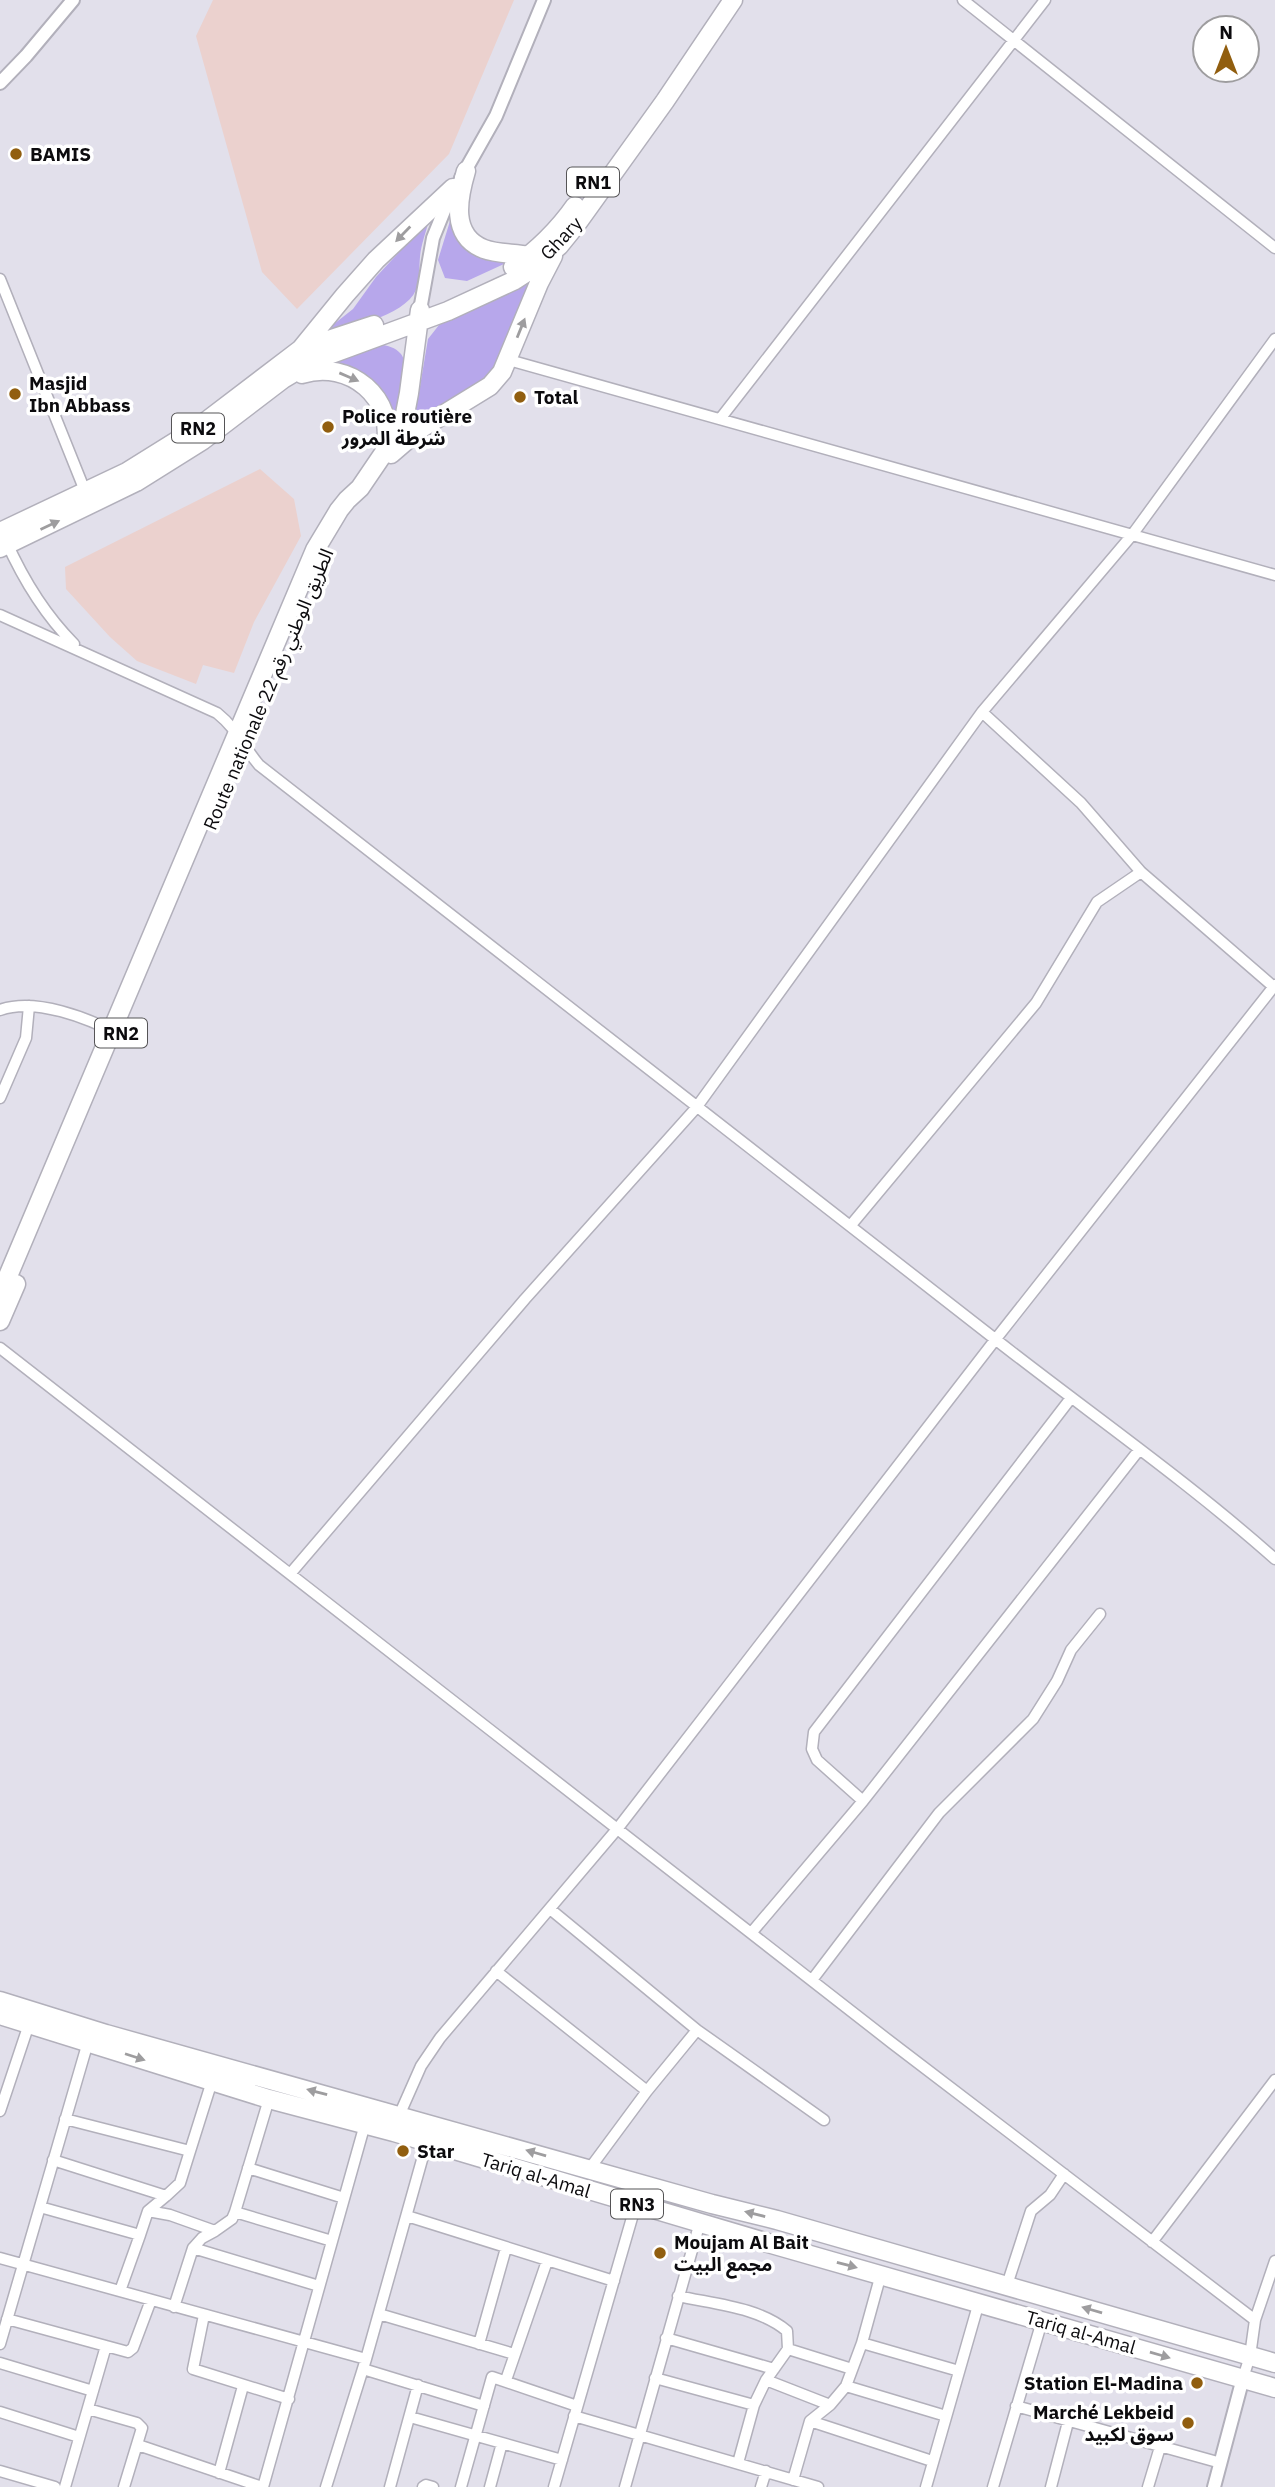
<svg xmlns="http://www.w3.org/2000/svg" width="1275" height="2487" viewBox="0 0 1275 2487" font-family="'IBM Plex Sans','Noto Sans Arabic',sans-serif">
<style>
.industrial{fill:#ebd1ce}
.green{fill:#b7a7eb}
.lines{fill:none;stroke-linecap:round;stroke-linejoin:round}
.minor-casing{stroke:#b2b0bb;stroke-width:13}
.tertiary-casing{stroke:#b2b0bb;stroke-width:16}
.trunk-casing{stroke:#b2b0bb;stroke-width:21}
.minor{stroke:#fff;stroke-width:10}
.tertiary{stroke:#fff;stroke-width:12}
.trunk{stroke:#fff;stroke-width:18}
.oneway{fill:#9e9d9f}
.poi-dot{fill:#915e0f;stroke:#fff;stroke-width:2.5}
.labels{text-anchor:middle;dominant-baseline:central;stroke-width:7;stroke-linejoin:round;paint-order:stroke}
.shield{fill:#fff;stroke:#555456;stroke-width:2}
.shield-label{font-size:18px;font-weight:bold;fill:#0c0b0e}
.poi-label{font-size:19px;font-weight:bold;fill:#0c0b0e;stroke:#fff;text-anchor:start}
.street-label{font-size:19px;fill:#0c0b0e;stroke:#fff}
</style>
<rect width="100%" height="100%" fill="#e2e0eb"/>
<path class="industrial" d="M 213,0 L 514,0 L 449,154 L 297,309 L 262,272 L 196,36 Z
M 260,469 L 294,499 L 301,536 L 254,622 L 234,673 L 203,665 L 196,684 L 137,661 L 110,637 L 66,589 L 65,567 Z"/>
<path class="green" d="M 429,220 C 426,232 421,245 420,257 C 419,267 420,281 416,290 C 404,317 346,328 320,335 L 353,309 L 376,277 Z
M 450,221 C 463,254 480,264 515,259 L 467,281 L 445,278 L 438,260 Z
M 533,281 L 500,359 L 491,373 L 477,386 L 436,408 L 407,431 L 418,398 L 428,339 L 439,325 Z
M 380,344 C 388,346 395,347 401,354 C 412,368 400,405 394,421 L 390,406 L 383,393 L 329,363 Z"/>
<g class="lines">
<defs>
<path id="minor" d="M 963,0 L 1275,248
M 0,279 L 87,496
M 509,360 L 1275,575
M 720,419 L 1045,0
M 6,541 C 23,579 44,614 74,644
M 0,615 L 217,713 C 237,729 243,746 259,765 C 504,957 750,1147 995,1339 C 1088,1412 1186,1480 1275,1559
M 982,712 L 1081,803 L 1141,872 L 1275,988
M 0,1010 C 35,997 88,1018 120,1035
M 0,1098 L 26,1038 L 29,1006
M 851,1225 L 1036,1003 L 1097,902 L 1141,872
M 0,1348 L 892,2043 L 1255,2320
M 290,1574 L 525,1299 L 696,1108 L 982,712 L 1132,535 L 1275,339
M 863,1801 L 817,1760 L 812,1749 L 814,1732 L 1071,1398
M 550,1909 L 697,2030 L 824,2120
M 752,1932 L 863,1801 L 1139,1450
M 496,1971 L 647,2091
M 812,1980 L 939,1813 L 1033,1719 L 1057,1681 L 1071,1650 L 1100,1614
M 0,2111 L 29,2024
M 398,2118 L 421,2066 L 440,2038 L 618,1828 L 995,1340 L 1275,985
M 65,2119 L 190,2151 L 212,2081
M 53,2160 L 166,2196 L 180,2183 L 190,2151
M 248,2168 L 344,2198
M 590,2168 L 647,2091 L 697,2030
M 40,2207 L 140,2235 L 120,2291
M 148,2211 L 170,2215 L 215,2231 L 202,2238 L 193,2248 L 174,2307
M 235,2212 L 269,2099
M 407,2216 L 614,2281
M 215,2231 L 232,2219 L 235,2212 L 332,2241
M 140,2235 L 148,2211 L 166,2196
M 1152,2242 L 1275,2080
M 193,2248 L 319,2286
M 0,2258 L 366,2359
M 1007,2285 L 1031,2211 L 1050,2195 L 1064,2174
M 678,2296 C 713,2304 759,2307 787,2331 L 788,2349 L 766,2380 L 754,2405 L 738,2463
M 379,2314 L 514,2354
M 204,2315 L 193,2369 L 289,2399
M 7,2319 L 128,2352 L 133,2348 L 151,2300
M 666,2338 L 774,2369
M 862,2343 L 881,2274
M 0,2344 L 88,2042
M 479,2344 L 506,2248
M 788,2349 L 852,2369
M 0,2363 L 93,2391
M 363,2369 L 484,2406
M 655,2378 L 754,2405
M 1243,2378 L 1250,2356 L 1255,2320 L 1275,2261
M 506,2380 L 547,2261
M 766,2380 L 830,2405 L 810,2421 L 793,2480
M 846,2386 L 946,2416
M 830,2405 L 846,2386 L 862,2343 L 959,2371
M 1016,2406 L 1221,2463
M 88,2409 L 137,2423 L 142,2428 L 124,2487
M 0,2412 L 79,2437
M 574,2416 L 818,2487
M 410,2417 L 562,2460
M 810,2421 L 932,2461
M 138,2445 L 262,2487
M 0,2471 L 55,2487
M 219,2473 L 243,2386
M 65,2487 L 106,2346
M 263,2487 L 365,2124
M 326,2487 L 366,2359 L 427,2142
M 390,2487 L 418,2385
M 423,2487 L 426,2485 L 433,2487
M 461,2487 L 492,2377 L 577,2406
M 490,2487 L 502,2443
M 554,2487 L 636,2204
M 625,2487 L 700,2222
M 761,2487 L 766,2471
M 926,2487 L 979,2302
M 993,2487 L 1042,2321
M 1051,2487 L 1068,2422
M 1148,2487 L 1160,2447"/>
<path id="tertiary" d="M 0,83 L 26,56 L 73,0
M 461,178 L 496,116 L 544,0
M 420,310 L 433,238 L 450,196
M 1214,2487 L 1243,2378"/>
<path id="trunk" d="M 466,171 C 458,198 450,236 484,249 C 497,254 515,253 529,256 L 534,263
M 513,267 C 536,252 559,229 575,206
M 301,349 L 374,325
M 302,374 C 349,359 397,398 385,448
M 391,454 L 420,429 L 490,386 L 502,372 L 539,283 L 553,256
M 0,532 L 127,472 L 196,429 L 301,349 L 345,295 L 376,260 L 453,188
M 0,548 L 136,482 L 203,440 L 283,379 L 315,360 L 448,311 L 515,280 L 532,269 L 559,246 L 576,225 L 665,101 L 733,0
M 0,1295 L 315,550 L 339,510 L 347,500 L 360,488 L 396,435 L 405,414 L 409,393 L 420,310
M 0,1321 L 16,1284
M 0,2001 L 106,2034 L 712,2204 L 777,2220 L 1275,2363
M 0,2015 L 269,2099 L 394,2132 L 768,2243 L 1275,2388"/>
</defs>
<use href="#minor" class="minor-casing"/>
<use href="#tertiary" class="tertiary-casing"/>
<use href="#trunk" class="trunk-casing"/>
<use href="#minor" class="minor"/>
<use href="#tertiary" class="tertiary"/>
<use href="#trunk" class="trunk"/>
</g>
<defs><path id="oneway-solid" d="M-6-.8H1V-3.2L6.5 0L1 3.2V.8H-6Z" transform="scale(1.75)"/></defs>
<g class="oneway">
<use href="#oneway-solid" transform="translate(403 234) rotate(134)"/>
<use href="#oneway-solid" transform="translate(521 328) rotate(-68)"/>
<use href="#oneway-solid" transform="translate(349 377) rotate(23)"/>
<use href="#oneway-solid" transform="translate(50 525) rotate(-25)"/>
<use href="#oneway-solid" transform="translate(135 2057) rotate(18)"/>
<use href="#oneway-solid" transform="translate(317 2092) rotate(-165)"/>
<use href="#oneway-solid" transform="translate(536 2153) rotate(-164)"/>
<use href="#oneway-solid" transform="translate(755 2214) rotate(-166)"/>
<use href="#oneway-solid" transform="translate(847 2265) rotate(15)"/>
<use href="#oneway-solid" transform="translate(1092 2310) rotate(-164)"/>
<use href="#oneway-solid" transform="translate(1160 2355) rotate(16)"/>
</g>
<g class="poi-dot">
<circle cx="16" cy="154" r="7"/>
<circle cx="15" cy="394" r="7"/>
<circle cx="520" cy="397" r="7"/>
<circle cx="328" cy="427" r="7"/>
<circle cx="403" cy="2151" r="7"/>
<circle cx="660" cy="2253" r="7"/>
<circle cx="1197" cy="2383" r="7"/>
<circle cx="1188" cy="2423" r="7"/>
</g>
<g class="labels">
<g class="shield">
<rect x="567" y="167.5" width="52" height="29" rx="5"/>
<rect x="172" y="413.5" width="52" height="29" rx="5"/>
<rect x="95" y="1018.5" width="52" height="29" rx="5"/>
<rect x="611" y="2189.5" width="52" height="29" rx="5"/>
</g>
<g class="shield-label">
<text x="593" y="182">RN1</text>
<text x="198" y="428">RN2</text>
<text x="121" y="1033">RN2</text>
<text x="637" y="2204">RN3</text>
</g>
<g class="poi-label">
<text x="30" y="154">BAMIS</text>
<text x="29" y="383">Masjid<tspan x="29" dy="22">Ibn Abbass</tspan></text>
<text x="534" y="397">Total</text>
<text x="342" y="416">Police routière<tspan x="342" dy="22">شرطة المرور</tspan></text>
<text x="417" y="2151">Star</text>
<text x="674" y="2242">Moujam Al Bait<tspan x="674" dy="22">مجمع البيت</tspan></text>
<text x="1183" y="2383" text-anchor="end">Station El-Madina</text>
<text x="1174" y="2412" text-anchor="end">Marché Lekbeid<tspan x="1174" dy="22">سوق لكبيد</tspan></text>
</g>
<g class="street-label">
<text transform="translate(561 238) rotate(-47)">Ghary</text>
<text transform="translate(268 689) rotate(-67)">Route nationale 22 الطريق الوطني رقم</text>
<text transform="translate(536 2175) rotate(17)">Tariq al-Amal</text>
<text transform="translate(1081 2332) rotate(16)">Tariq al-Amal</text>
</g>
</g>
<g transform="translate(1226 49)"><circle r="33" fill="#ffffff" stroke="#9e9d9f" stroke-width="2"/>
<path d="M0-5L12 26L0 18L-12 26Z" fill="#915e0f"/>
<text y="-10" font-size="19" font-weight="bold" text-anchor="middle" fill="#0c0b0e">N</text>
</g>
</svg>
